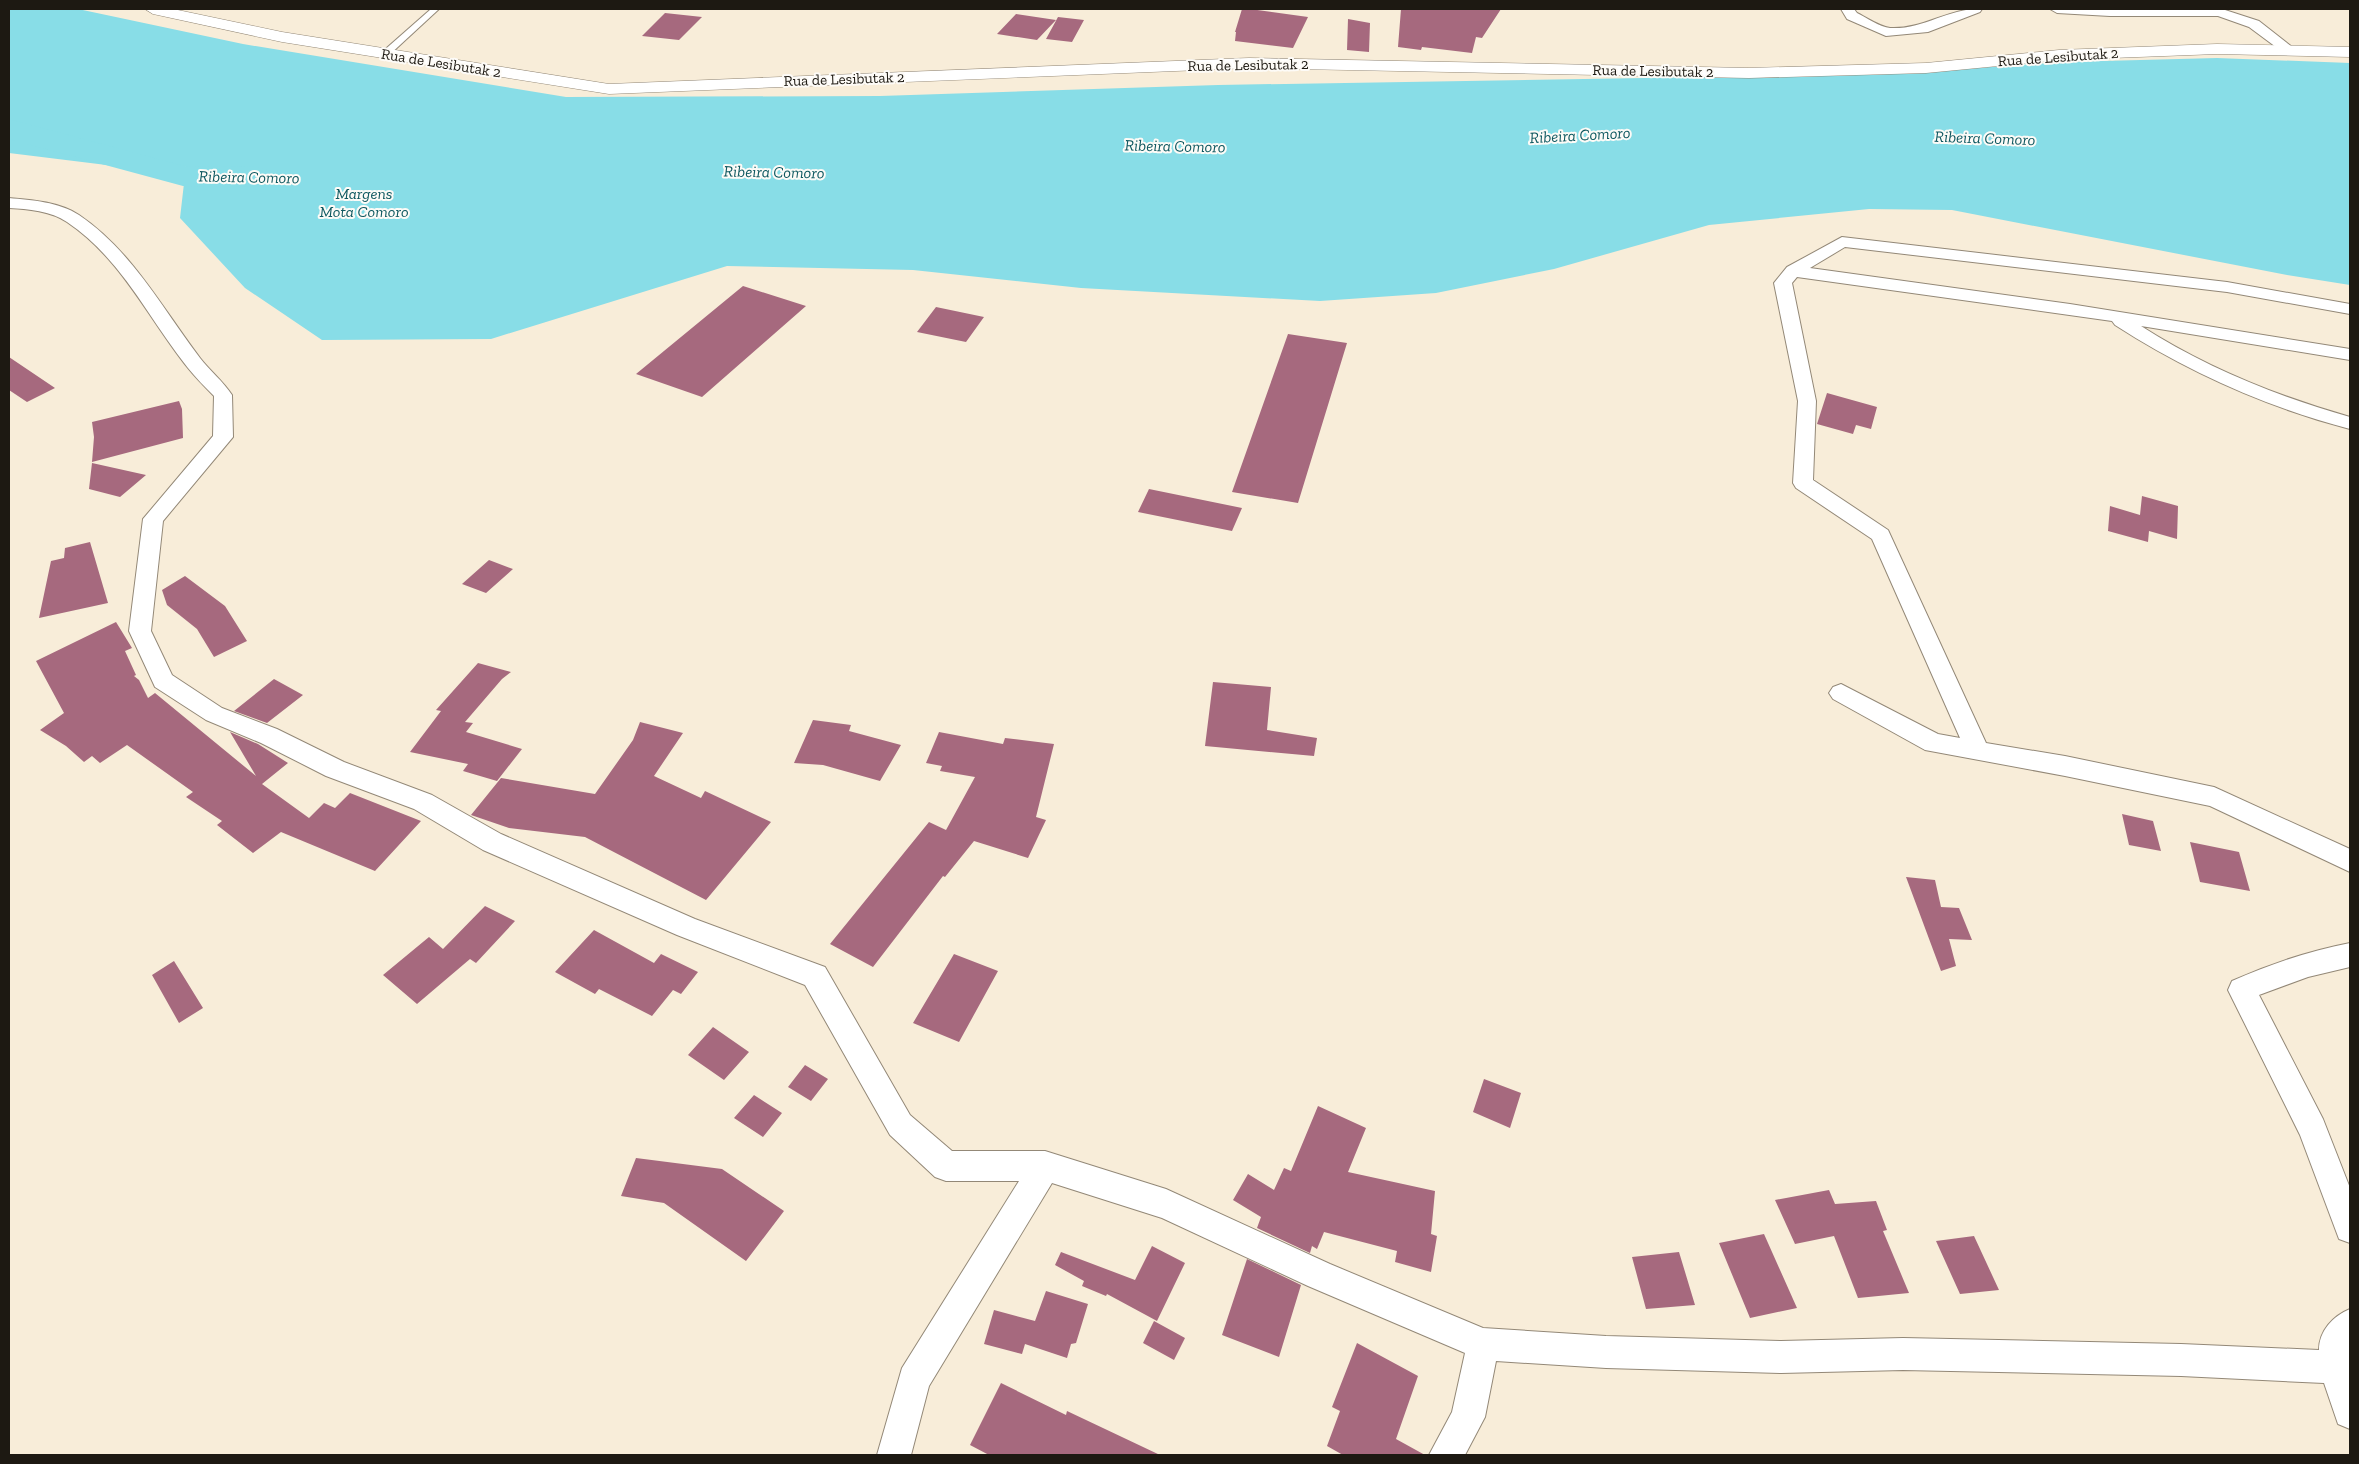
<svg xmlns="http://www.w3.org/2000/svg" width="2359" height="1464" viewBox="0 0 2359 1464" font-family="'Zilla Slab',serif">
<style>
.water{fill:#88dde7}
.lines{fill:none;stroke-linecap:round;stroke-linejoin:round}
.river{fill:#88dde7;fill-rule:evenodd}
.building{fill:#a6697e}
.service-casing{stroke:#938877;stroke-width:2}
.minor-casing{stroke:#938877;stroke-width:2}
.primary-casing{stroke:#938877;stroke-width:1}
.service{fill:#fff;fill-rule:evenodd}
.minor{fill:#fff;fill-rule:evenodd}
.primary{fill:#fff;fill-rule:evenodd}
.labels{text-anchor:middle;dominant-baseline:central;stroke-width:4;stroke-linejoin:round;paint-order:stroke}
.far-street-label{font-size:15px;fill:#1d1912;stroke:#fdfbf7}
.far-water-label{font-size:16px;font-style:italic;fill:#0e5860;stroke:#fdfbf7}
</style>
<rect width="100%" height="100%" fill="#f8edd9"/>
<path class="water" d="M 9,9 L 78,9 L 243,44 L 566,97 L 880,96 L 1218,85 L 1889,74 L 2064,62 L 2217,58 L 2350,63 L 2350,285 L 2287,275 L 1952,210 L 1869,209 L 1709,225 L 1554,269 L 1436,293 L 1320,301 L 1081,288 L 913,270 L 727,266 L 491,339 L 322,340 L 245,288 L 180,218 L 186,166 L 147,170 L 9,153 Z"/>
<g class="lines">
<path class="river" d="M 9,119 L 184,166 L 257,167 L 269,170 L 274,177 L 269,184 L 257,187 L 183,186 L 9,139 Z"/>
</g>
<path class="building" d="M 1242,9 L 1250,9 L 1308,17 L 1293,48 L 1235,41 L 1236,32 L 1235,32 Z
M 1401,9 L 1501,9 L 1482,38 L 1476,37 L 1472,53 L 1422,47 L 1421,50 L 1398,47 Z
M 665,13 L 702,17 L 679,40 L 642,36 Z
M 1016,14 L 1056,20 L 1037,40 L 997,34 Z
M 1058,17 L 1084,20 L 1072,42 L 1046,39 Z
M 1348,19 L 1370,23 L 1369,52 L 1347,50 Z
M 743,286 L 806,306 L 702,397 L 636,374 Z
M 936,307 L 984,317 L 966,342 L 917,332 Z
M 1288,334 L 1347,343 L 1298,503 L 1232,492 Z
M 9,357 L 55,388 L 27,402 L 9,390 Z
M 1827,393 L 1877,407 L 1871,429 L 1856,425 L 1853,434 L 1817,424 Z
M 179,401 L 182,409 L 183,438 L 92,462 L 94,437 L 92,422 Z
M 92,463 L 146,475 L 120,497 L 89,489 Z
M 1149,489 L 1242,508 L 1232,531 L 1138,512 Z
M 2142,496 L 2178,506 L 2177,539 L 2149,531 L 2148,542 L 2108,531 L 2110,506 L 2140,515 Z
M 90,542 L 108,603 L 39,618 L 51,561 L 64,558 L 65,548 Z
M 489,560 L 513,569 L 486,593 L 462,584 Z
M 185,576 L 225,606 L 247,641 L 214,657 L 197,629 L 167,605 L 162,590 Z
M 116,622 L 132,648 L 125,651 L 136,675 L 134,676 L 139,680 L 148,698 L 155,693 L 256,776 L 230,732 L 258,744 L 288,763 L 262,784 L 309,818 L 324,803 L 335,808 L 350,793 L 421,821 L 375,871 L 281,832 L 253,853 L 217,825 L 222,821 L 186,797 L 193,792 L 127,745 L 100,763 L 92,756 L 84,762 L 66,746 L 40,730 L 64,713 L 36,661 Z
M 478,663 L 511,672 L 502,679 L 465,722 L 473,723 L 466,732 L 522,749 L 497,781 L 463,771 L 468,764 L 410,752 L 441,711 L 436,710 Z
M 274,679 L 303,695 L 267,723 L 234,711 Z
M 1213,682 L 1271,687 L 1267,730 L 1317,738 L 1314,756 L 1205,746 Z
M 813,720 L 851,725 L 849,731 L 901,745 L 880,781 L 823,765 L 794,763 Z
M 640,722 L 683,733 L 654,776 L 701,798 L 705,791 L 771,822 L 706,900 L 585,837 L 509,828 L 471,815 L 501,778 L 595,794 L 633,740 Z
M 939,732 L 1003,744 L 1005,738 L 1054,744 L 1036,817 L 1046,820 L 1028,858 L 974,841 L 945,877 L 943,876 L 873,967 L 830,944 L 929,822 L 946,830 L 975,777 L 940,771 L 942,766 L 926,763 Z
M 2122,814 L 2153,821 L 2161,851 L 2129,845 Z
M 2190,842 L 2239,852 L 2250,891 L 2200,882 Z
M 1906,877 L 1935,880 L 1941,907 L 1959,908 L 1972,940 L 1949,939 L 1956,966 L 1941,971 Z
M 485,906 L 515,921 L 476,963 L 470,959 L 417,1004 L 383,975 L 429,937 L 443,949 Z
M 594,930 L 654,963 L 661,954 L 698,972 L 681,994 L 673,990 L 652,1016 L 599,989 L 595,994 L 555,972 Z
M 954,954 L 998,971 L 959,1042 L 913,1023 Z
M 174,961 L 203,1008 L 179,1023 L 152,975 Z
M 713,1027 L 749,1052 L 724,1080 L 688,1055 Z
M 805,1065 L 828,1079 L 811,1101 L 788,1087 Z
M 1484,1079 L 1521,1093 L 1510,1128 L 1473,1112 Z
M 754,1095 L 782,1113 L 763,1137 L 734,1118 Z
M 1318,1106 L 1366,1128 L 1348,1172 L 1435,1191 L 1431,1234 L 1437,1236 L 1431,1272 L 1395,1262 L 1397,1251 L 1324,1232 L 1317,1249 L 1312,1246 L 1310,1253 L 1257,1228 L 1261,1217 L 1233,1200 L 1248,1174 L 1274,1190 L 1284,1168 L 1291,1171 Z
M 636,1158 L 722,1169 L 784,1211 L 746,1261 L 664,1203 L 621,1196 Z
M 1829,1190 L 1835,1204 L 1876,1201 L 1887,1230 L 1883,1231 L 1909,1293 L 1858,1298 L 1834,1236 L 1795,1244 L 1775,1200 Z
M 1764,1234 L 1797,1308 L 1750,1318 L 1719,1243 Z
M 1974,1236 L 1999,1290 L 1960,1294 L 1936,1241 Z
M 1152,1246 L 1185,1263 L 1157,1321 L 1107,1294 L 1106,1296 L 1082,1286 L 1084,1281 L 1055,1265 L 1061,1252 L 1135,1280 Z
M 1679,1252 L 1695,1305 L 1646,1309 L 1632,1257 Z
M 1247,1259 L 1301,1285 L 1279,1357 L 1222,1335 Z
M 1046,1291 L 1088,1304 L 1076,1343 L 1071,1344 L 1067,1358 L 1025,1344 L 1022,1354 L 984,1344 L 994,1310 L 1035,1321 Z
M 1154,1321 L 1185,1338 L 1174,1360 L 1143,1343 Z
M 1357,1343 L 1418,1376 L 1396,1439 L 1425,1455 L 1343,1455 L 1327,1446 L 1340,1411 L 1332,1407 Z
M 1001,1383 L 1066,1415 L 1067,1411 L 1160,1455 L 989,1455 L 970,1445 Z"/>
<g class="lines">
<defs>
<path id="service" d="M 431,9 L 439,9 L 387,57 L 381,57 L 381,53 Z"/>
<path id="minor" d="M 1841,9 L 1854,9 L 1857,13 C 1867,18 1880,27 1890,28 C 1923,30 1950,7 1982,9 L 1980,12 L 1928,32 L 1886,36 L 1847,19 Z
M 2050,9 L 2222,9 L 2259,21 L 2296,50 L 2289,54 L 2284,53 L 2249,27 L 2218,16 L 2110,16 L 2057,13 Z
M 9,198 C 32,200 59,202 79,215 C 132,251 162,308 200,358 C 210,371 223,381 232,395 L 233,437 L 163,521 L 151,631 L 172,675 L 222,708 L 277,729 L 344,762 L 432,795 L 501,834 L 695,919 L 825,967 L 910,1115 L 952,1151 L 1045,1151 L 1166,1189 L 1330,1264 L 1483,1328 L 1606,1336 L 1781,1341 L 1903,1338 L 2181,1344 L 2319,1350 C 2319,1331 2333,1316 2350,1309 L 2350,1429 L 2338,1424 L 2324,1383 L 2181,1376 L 1903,1370 L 1781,1373 L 1606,1368 L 1496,1361 L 1485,1417 L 1465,1455 L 1429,1455 L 1452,1412 L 1465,1353 L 1308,1286 L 1162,1218 L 1052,1183 L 929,1386 L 911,1455 L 877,1455 L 902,1368 L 1019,1181 L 946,1181 L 935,1177 L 890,1135 L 805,985 L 677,935 L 483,850 L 414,809 L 326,776 L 261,743 L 206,720 L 155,687 L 129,631 L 143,519 L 213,436 L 214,396 C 205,387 196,378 188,368 C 148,318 122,259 67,222 C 51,211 28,209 9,208 Z
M 1842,237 L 2227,282 L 2350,304 L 2350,314 L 2227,292 L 1845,247 L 1810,268 L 2070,304 L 2350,349 L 2350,360 L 2141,326 C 2205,367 2276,396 2350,417 L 2350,429 C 2266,407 2188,372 2115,325 L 2112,321 L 1797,277 L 1792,283 L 1816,401 L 1813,480 L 1888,530 L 1986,743 L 2065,756 L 2214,787 L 2350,849 L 2350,872 L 2210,806 L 2065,776 L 1925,750 L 1833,699 L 1829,693 L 1833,687 L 1841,684 L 1938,734 L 1960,738 L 1872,539 L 1796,488 L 1793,483 L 1798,401 L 1774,283 L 1787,267 Z
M 2350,943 L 2350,967 L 2308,977 L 2259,995 L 2323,1119 L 2350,1188 L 2350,1243 L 2339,1239 L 2300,1135 L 2228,990 L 2232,981 C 2270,964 2309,951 2350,943 Z"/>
<path id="primary" d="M 145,9 L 173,9 L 282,32 L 609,84 L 1249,58 L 1749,68 L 1926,63 L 2059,50 L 2217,44 L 2350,47 L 2350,57 L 2217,54 L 2059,60 L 1926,73 L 1749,78 L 1249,68 L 609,94 L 282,42 L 153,14 Z"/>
</defs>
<use href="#service" class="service-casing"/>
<use href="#minor" class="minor-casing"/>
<use href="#primary" class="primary-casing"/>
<use href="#service" class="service"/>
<use href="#minor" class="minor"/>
<use href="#primary" class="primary"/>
</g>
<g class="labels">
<g class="far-street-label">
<text transform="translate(2058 57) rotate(-4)">Rua de Lesibutak 2</text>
<text transform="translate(441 63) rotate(9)">Rua de Lesibutak 2</text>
<text transform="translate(1248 65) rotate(-1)">Rua de Lesibutak 2</text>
<text transform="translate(1653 71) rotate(1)">Rua de Lesibutak 2</text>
<text transform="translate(844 79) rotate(-2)">Rua de Lesibutak 2</text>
</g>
<g class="far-water-label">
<text transform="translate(1580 135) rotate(-3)">Ribeira Comoro</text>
<text transform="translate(1985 138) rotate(2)">Ribeira Comoro</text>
<text transform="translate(1175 146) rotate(1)">Ribeira Comoro</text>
<text transform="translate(774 172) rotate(1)">Ribeira Comoro</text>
<text transform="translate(249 177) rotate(1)">Ribeira Comoro</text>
<text x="364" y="193">Margens<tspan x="364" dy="18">Mota Comoro</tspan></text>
</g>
</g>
<rect width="2359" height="1464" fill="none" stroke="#1d1912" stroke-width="20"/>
</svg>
